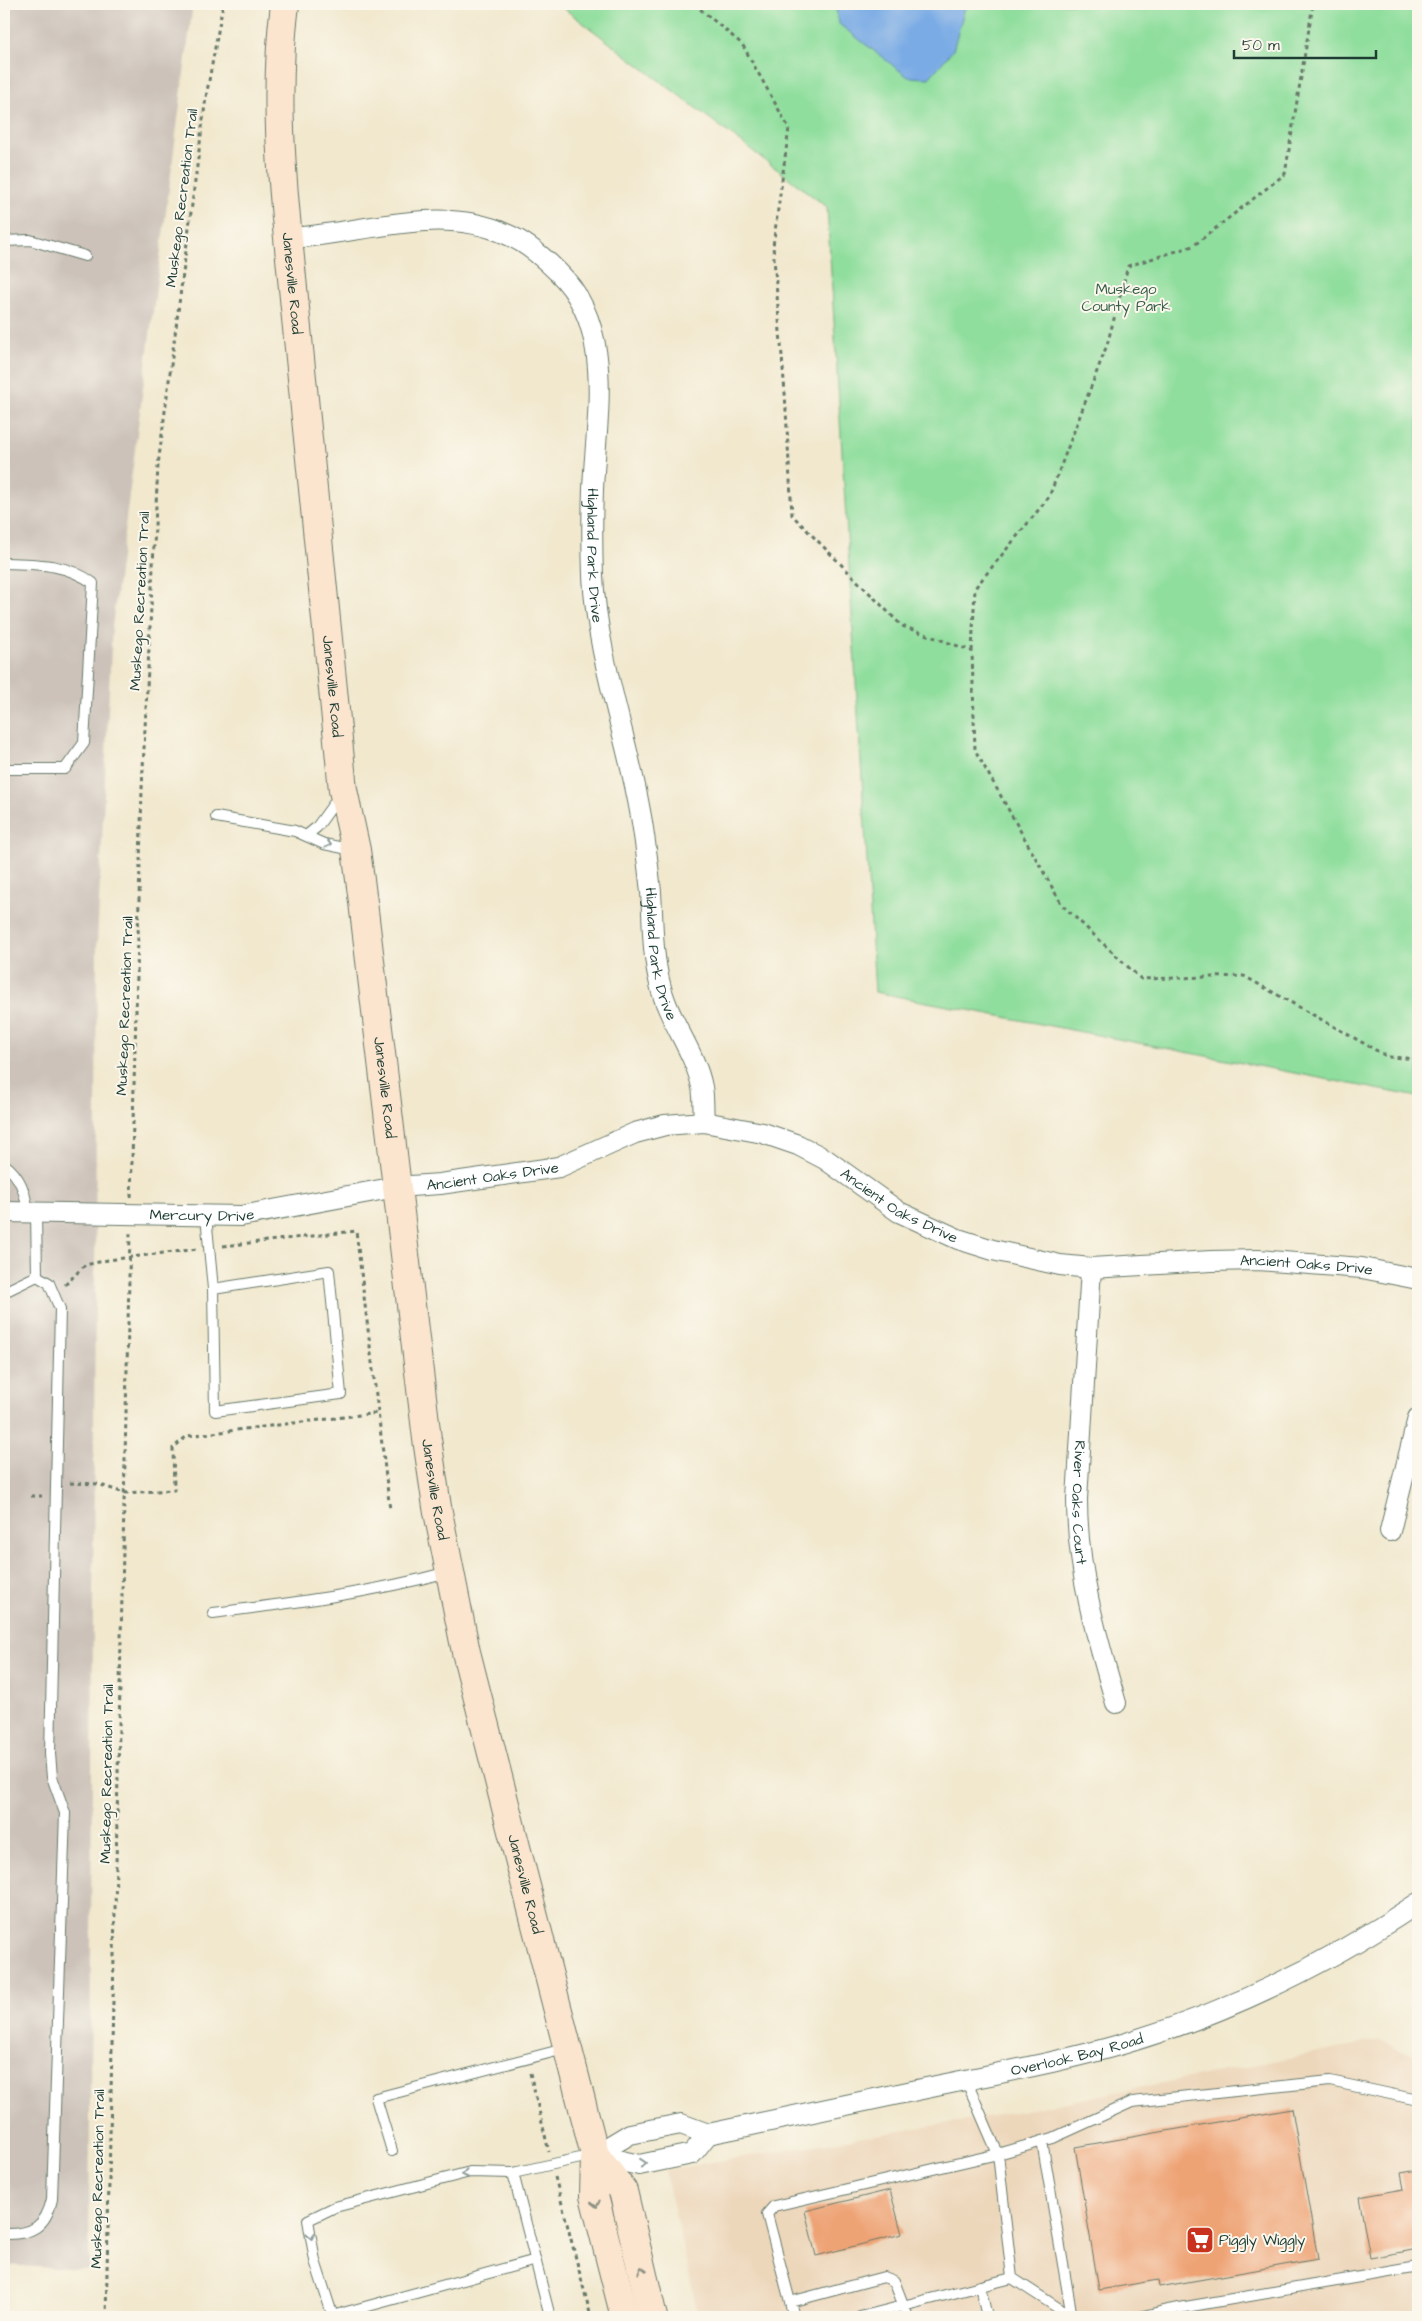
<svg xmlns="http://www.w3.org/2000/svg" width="1422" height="2321" viewBox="0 0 1422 2321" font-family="'Architects Daughter',sans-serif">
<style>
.built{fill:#edd7bb}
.industrial{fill:#ccc2b9}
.green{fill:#8fde9d;stroke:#578e68}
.water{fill:#7aabe5;stroke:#4c748c}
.building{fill:#eea375}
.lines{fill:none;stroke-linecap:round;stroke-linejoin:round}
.service-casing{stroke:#68796a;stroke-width:12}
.minor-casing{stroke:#68796a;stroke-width:22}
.secondary-casing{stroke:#68796a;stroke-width:30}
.path{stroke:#68796a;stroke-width:3;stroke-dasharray:4 4;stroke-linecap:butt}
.service{stroke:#fff;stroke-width:10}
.minor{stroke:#fff;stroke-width:20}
.secondary{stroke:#fbe5cf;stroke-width:28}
.oneway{stroke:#8f9e9a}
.oneway2{stroke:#8d9182}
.labels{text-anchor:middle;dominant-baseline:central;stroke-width:4;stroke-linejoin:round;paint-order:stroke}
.street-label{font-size:15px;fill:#1f3d34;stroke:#fbf7ec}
.park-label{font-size:15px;fill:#355d49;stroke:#fbf7ec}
.poi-label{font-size:15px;fill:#1f3d34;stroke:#fbf7ec;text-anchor:start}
</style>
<rect width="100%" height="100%" fill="#fbf7ec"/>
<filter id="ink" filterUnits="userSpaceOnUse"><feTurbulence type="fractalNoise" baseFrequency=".02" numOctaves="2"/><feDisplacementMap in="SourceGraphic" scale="10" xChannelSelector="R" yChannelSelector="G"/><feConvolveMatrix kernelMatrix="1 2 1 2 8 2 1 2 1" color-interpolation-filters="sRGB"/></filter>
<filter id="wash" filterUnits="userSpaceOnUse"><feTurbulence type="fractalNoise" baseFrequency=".0096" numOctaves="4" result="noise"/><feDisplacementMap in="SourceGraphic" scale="20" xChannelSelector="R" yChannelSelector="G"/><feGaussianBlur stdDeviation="1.12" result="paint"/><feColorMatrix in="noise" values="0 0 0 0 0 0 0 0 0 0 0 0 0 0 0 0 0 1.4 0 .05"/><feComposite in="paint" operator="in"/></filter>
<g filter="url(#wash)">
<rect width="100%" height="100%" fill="#f1e8ce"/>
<path class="built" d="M 1379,2040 L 1418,2057 L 1418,2317 L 699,2317 L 665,2170 L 1022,2111 Z"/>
<path class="industrial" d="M 4,4 L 193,4 L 112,626 L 97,945 L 89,2270 L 4,2265 Z"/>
<path class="green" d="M 558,4 L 1418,4 L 1418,1097 L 875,992 L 827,207 Z"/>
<path class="water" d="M 835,4 L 966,4 L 953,50 L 929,78 L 908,77 L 839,24 Z"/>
<g id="blocks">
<path class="building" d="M 1292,2109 L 1318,2259 L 1159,2287 L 1158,2280 L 1099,2290 L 1075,2147 Z
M 1418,2170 L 1418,2249 L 1370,2258 L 1359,2197 L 1404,2189 L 1401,2173 Z
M 890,2190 L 902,2234 L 816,2256 L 805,2211 Z"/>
</g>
</g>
<g filter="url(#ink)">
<use href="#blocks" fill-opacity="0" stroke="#68796a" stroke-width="1"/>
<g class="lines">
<defs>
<path id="service" d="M 4,241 L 30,240 L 85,256
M 4,563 C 36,564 66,563 93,583 L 84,743 L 65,769 L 4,769
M 340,795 L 317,827 L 306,836 L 324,844 L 353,850
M 216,817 L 295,831 L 306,836
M 4,1164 C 21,1177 25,1192 28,1212
M 206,1216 L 213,1289 L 215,1411 L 341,1394 L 329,1271 L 213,1289
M 4,1292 L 37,1276
M 213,1613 C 293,1603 371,1593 448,1572
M 966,2080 L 998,2154 L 1012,2278
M 1042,2141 L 1072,2317
M 392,2151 L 376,2098 L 568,2048
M 513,2173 L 550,2317
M 4,2234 C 31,2235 46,2227 52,2199 L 65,1813 L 52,1777 L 50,1754 L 60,1309 L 49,1283 L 37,1276 L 36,1212
M 980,2286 L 987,2317
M 790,2302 L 884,2277 L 894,2281 L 908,2317
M 332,2316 L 536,2260
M 333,2317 L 315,2261 L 308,2220 L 335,2207 L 470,2172 L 513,2173 L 594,2155
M 794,2317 L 767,2214 L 774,2206 L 998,2154 L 1053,2138 L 1132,2102 L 1330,2081 L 1418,2100
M 860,2317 L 1012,2278 L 1072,2317
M 1139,2317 L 1168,2310 L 1418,2267"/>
<g id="minor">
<path id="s1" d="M 288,238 C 358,235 438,203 506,234 C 526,242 543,257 558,272 C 616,328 596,417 593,489 C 592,518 592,547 593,576 C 597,657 626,732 640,811 C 645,837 648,865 651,892 C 653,923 652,953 660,984 C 668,1020 695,1051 702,1087 C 704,1098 703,1110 704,1122"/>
<path id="s2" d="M 4,1212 L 241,1216 L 396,1187 L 440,1184 L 559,1167 L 635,1133 L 665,1125 L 704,1122 L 763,1133 L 798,1145 L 825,1159 L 899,1212 L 958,1239 L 993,1250 L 1060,1265 L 1091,1268 L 1211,1261 L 1258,1260 L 1362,1268 L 1418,1279"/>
<path id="s3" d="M 1091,1268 L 1077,1499 C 1077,1570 1096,1635 1116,1703"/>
<path d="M 1390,1531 L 1418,1418"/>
<path id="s4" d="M 595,2155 L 630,2134 L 681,2124 L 708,2134 C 786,2118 864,2101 941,2085 C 1003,2072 1065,2061 1126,2043 C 1229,2012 1329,1963 1418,1903"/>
<path d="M 595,2155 L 639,2165 L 692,2154 L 708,2134"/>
</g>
<g id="secondary">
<path id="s5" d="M 285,4 C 275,82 280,160 288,238 L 343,790 L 356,850 L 363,902 L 427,1439 L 437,1507 L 466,1652 L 595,2155 L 594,2196 L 625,2317"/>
<path d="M 595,2155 L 623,2191 L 653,2317"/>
</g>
</defs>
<use href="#service" class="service-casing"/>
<use href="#minor" class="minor-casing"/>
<use href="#secondary" class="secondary-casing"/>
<path class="path" d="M 694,4 L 742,44 L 789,128 L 773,246 L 785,393 L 792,515 L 902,626 L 972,651 L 975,750 L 1062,905 L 1141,979 L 1244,976 L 1388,1057 L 1418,1059
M 972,651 L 975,588 L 1049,497 L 1107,345 L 1128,266 L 1193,246 L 1285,174 L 1313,4
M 131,1197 L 142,789 L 158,465 L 206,97 L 223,4
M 223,1246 L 356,1231 L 390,1510
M 65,1285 L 85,1265 L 108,1260 L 197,1249
M 70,1483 L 98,1484 L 124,1493 L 174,1490 L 173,1448 L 187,1436 L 377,1413
M 31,1496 L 42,1496
M 530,2073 L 549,2152
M 555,2177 L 591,2317
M 106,2317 L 130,1233"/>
<use href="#service" class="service"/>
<use href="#minor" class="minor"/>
<use href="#secondary" class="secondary"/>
</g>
<defs><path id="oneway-chevron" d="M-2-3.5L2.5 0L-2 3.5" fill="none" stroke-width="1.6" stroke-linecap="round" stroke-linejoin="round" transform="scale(1.25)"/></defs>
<g class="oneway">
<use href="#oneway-chevron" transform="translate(328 844) rotate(15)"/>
<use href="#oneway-chevron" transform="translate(643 2163) rotate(-5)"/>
<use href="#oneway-chevron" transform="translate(465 2174) rotate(168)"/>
<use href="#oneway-chevron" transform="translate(311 2236) rotate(79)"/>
</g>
<g class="oneway2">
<use href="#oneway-chevron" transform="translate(596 2204) rotate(76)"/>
<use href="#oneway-chevron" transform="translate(642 2270) rotate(-104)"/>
</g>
</g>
<defs>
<symbol id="supermarket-square" viewBox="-11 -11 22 22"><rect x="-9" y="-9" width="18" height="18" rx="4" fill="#c8321e" stroke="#fbf7ec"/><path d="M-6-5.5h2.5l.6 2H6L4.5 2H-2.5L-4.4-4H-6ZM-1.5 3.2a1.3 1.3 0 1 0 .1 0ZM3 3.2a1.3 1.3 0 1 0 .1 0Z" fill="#fff"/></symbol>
</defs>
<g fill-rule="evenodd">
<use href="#supermarket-square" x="1184" y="2224" width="32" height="32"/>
</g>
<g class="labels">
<g class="street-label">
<text transform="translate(182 198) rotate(-83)">Muskego Recreation Trail</text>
<text stroke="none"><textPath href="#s5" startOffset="280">Janesville Road</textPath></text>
<text stroke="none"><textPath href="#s1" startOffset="580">Highland Park Drive</textPath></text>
<text transform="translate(140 601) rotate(-87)">Muskego Recreation Trail</text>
<text stroke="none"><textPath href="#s5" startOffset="685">Janesville Road</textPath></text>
<text stroke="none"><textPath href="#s1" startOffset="985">Highland Park Drive</textPath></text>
<text transform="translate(125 1006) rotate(-88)">Muskego Recreation Trail</text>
<text stroke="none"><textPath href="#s5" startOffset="1090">Janesville Road</textPath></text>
<text stroke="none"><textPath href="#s2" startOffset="492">Ancient Oaks Drive</textPath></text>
<text stroke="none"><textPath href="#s2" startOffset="928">Ancient Oaks Drive</textPath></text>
<text stroke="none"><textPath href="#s2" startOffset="198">Mercury Drive</textPath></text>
<text stroke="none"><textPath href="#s2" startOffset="1348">Ancient Oaks Drive</textPath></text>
<text stroke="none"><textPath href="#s5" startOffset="1495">Janesville Road</textPath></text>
<text stroke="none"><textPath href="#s3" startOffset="235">River Oaks Court</textPath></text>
<text transform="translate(107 1774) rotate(-89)">Muskego Recreation Trail</text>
<text stroke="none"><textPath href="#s5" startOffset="1900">Janesville Road</textPath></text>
<text stroke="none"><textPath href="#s4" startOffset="499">Overlook Bay Road</textPath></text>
<text transform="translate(98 2179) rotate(-89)">Muskego Recreation Trail</text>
</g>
<g class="park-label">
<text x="1126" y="289">Muskego<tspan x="1126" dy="17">County Park</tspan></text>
</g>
<g class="poi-label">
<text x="1219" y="2240">Piggly Wiggly</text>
</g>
</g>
<rect width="1422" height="2321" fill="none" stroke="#fbf7ec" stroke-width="20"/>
<path d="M1234 50v8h142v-8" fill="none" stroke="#1f3d34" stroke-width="2.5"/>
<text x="1242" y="50" font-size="15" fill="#1f3d34" stroke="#fbf7ec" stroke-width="4" paint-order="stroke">50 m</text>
</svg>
